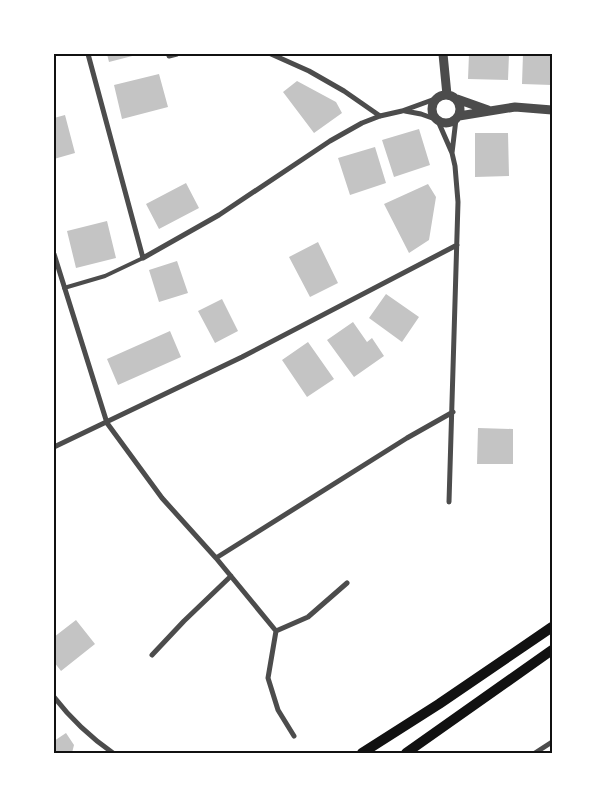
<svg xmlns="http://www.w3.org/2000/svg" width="606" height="807" viewBox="0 0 606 807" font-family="'Times New Roman',serif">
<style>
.building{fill:#c4c4c4}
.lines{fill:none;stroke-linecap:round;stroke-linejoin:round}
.service{stroke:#4c4c4c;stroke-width:4}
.minor{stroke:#4c4c4c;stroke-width:5}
.tertiary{stroke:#4c4c4c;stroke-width:9}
.secondary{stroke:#111;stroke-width:10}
.neatline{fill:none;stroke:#111;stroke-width:2}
</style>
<rect width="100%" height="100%" fill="#fff"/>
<path class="building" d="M 107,54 L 140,54 L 109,62 Z
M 469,54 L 509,54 L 508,80 L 468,79 Z
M 523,54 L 552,54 L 552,85 L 522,84 Z
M 159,74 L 168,107 L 122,119 L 114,85 Z
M 297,81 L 336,102 L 342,113 L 314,133 L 283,92 Z
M 65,115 L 75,153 L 54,159 L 54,118 Z
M 419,129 L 430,165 L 394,177 L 382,140 Z
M 475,133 L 508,133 L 509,176 L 475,177 Z
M 375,147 L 386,183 L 350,195 L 338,158 Z
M 186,183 L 199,208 L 159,229 L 146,204 Z
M 428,184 L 436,197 L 429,240 L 409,253 L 384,204 Z
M 107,221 L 116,258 L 76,268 L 67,231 Z
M 318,242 L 338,283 L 310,297 L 289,257 Z
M 177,261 L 188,293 L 159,302 L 149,270 Z
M 386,294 L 419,317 L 402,342 L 369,318 Z
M 222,299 L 238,331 L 215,343 L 198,311 Z
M 353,322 L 367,342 L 372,338 L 384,356 L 354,377 L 327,340 Z
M 170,331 L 181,357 L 118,385 L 107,359 Z
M 308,342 L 334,379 L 307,397 L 282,360 Z
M 478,428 L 513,429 L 513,464 L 477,464 Z
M 76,620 L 95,644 L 61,671 L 54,662 L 54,637 Z
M 66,733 L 74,745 L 72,753 L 54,753 L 54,741 Z"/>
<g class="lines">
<path class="service" d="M 64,288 L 105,276 L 143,258"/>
<path class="minor" d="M 88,54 L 143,258 L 219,215 L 330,141 L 362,123 L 380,116 L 402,111 L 435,99
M 271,54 L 309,71 L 344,91 L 380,116
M 169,56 L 177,54
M 405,111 L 421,114 L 435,119
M 438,121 L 452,153 L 455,166 L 458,202 L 449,502
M 452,153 L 456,119
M 54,254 L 107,423 L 162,498 L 216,558 L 276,631 L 308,617 L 347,583
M 54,447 L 242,357 L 457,245
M 216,558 L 407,438 L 453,412
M 276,631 L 268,678 L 278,710 L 294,736
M 152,655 L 184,621 L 231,576
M 54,697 C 71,719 90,737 113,753
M 535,753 L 552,742"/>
<path class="tertiary" d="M 443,54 L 447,95
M432 109a14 14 0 1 1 28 0a14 14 0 1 1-28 0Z
M 457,99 L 488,110
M 459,116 L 515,107 L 552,110"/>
<path class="secondary" d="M 362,753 L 439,704 L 552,627
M 406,753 L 552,650"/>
</g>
<rect width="606" height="807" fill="none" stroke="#ffffff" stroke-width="110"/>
<rect x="55" y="55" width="496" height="697" class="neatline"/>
</svg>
